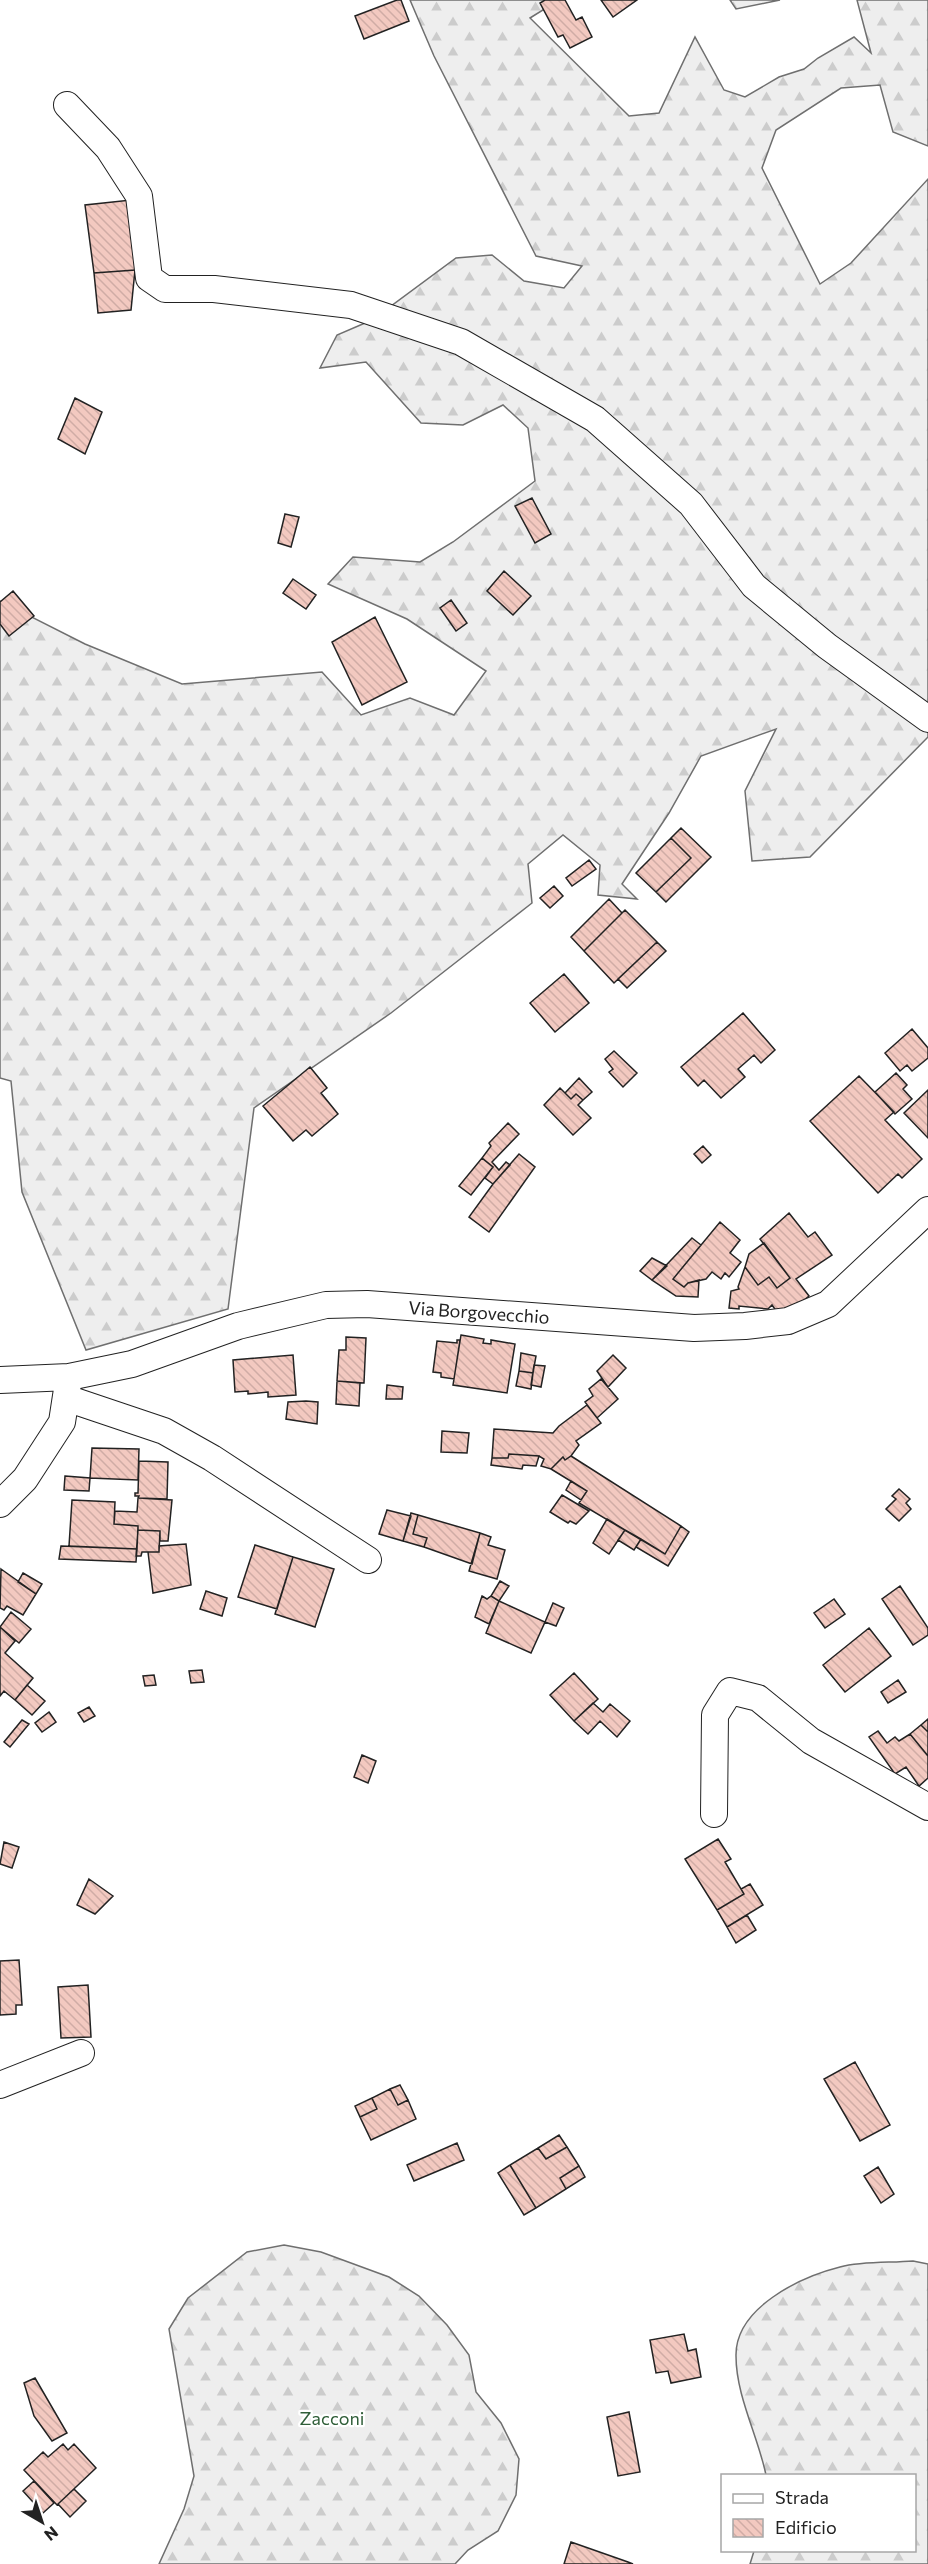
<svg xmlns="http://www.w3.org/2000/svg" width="928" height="2564" viewBox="0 0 928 2564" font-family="Commissioner,sans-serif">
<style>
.forest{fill:url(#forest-firs);stroke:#6f6f6f;stroke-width:1.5}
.building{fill:url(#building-back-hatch);stroke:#222;stroke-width:1.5}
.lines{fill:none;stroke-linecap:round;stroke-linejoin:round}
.minor-casing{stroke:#222;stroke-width:28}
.minor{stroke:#fff;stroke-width:26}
.labels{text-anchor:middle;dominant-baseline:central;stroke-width:4.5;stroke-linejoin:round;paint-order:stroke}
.street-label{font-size:18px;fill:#222;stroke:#fff}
.park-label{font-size:18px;fill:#2f5e38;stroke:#fff}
</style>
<defs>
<pattern id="forest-firs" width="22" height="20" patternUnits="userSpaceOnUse" patternTransform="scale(1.5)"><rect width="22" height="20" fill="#eee"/><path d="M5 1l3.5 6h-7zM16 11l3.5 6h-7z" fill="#ccc"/></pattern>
<pattern id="building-back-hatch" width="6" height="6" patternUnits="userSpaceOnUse" patternTransform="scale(1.5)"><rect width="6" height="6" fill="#f3c9c0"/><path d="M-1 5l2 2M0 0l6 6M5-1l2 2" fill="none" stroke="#d0aca5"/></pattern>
</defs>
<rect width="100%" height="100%" fill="#fff"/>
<path class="forest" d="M 410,0 L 559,0 L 530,18 L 629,116 L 659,113 L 695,37 L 724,90 L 745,97 L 779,77 L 804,69 L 818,58 L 854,37 L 871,53 L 857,0 L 928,0 L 928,146 L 893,132 L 880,85 L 841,88 L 776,130 L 762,168 L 820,284 L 851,263 L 928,179 L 928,737 L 810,857 L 752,861 L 745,791 L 776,729 L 701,756 L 669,813 L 622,884 L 637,899 L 598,895 L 600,865 L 563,835 L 528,864 L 532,903 L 391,1013 L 254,1108 L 228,1309 L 86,1350 L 22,1192 L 11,1081 L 0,1078 L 0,601 L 85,644 L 182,684 L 322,672 L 361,715 L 410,698 L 454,715 L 486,671 L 407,619 L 328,584 L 353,557 L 420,562 L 453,542 L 535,481 L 528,428 L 503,405 L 463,425 L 421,423 L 366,362 L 320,368 L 337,335 L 372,320 L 456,258 L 492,255 L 524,281 L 564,288 L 582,266 L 536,256 L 434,56 Z
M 730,0 L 780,0 L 736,9 Z
M 284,2245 L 321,2252 L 389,2277 L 419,2296 L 447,2325 L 469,2355 L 476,2392 L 501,2423 L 519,2459 L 516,2495 L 498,2531 L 468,2550 L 455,2564 L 159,2564 L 184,2509 L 194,2476 L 169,2329 L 188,2298 L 247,2252 Z
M 913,2261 L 928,2264 L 928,2564 L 750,2564 L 754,2551 L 914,2550 L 914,2476 L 766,2475 C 758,2436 736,2396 736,2356 C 735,2308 800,2277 840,2267 C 863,2261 890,2263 913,2261 Z"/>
<path class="building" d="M 397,0 L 401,0 L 409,21 L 364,39 L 355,16 Z
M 545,0 L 565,0 L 576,20 L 582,17 L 592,37 L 570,48 L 563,35 L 558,37 L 540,3 Z
M 601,0 L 637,0 L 613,17 Z
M 131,200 L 135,270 L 94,273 L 85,205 Z
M 135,270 L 131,310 L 98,313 L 94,273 Z
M 75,398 L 102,412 L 85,454 L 58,439 Z
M 532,498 L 551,534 L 535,543 L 515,506 Z
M 285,514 L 299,517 L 291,547 L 278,543 Z
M 504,571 L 531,596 L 513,615 L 487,591 Z
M 293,579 L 316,595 L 306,609 L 283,593 Z
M 13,591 L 34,616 L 9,636 L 0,624 L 0,602 Z
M 451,600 L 467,623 L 456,631 L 440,608 Z
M 375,617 L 407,682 L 362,705 L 332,642 Z
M 681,828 L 711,857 L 666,902 L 656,892 L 691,858 L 671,838 Z
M 671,838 L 691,858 L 656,892 L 636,873 Z
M 589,860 L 596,869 L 572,886 L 566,878 Z
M 554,886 L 563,896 L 550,908 L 540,898 Z
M 609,899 L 622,913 L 584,951 L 571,937 Z
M 625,910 L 657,942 L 614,983 L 584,951 Z
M 657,942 L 666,951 L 627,988 L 618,979 Z
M 564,974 L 589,1003 L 555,1032 L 530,1003 Z
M 743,1013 L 775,1050 L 761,1063 L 754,1055 L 738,1069 L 745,1077 L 721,1098 L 704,1080 L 698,1086 L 681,1067 Z
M 912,1029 L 928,1048 L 928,1058 L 912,1071 L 907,1065 L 900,1071 L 885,1053 Z
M 614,1051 L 637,1073 L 623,1087 L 609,1072 L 613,1069 L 605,1059 Z
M 310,1067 L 327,1088 L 321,1093 L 338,1114 L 312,1136 L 306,1130 L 293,1141 L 263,1106 Z
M 896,1073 L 907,1085 L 903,1089 L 912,1099 L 895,1114 L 875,1092 Z
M 859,1076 L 894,1112 L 885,1120 L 922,1159 L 902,1178 L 898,1174 L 878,1193 L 810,1121 Z
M 579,1078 L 592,1092 L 583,1100 L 576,1094 L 571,1099 L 565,1093 Z
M 560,1088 L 571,1099 L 576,1094 L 583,1100 L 578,1105 L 591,1118 L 573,1135 L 544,1105 Z
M 928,1090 L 928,1138 L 904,1113 Z
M 508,1123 L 519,1134 L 492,1162 L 499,1170 L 506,1162 L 510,1165 L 493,1184 L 485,1178 L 493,1167 L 482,1158 L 491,1146 L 489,1143 Z
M 703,1146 L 711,1155 L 702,1163 L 694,1154 Z
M 519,1154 L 535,1167 L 489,1232 L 469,1217 L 493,1184 Z
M 482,1158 L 493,1167 L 471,1195 L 459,1186 Z
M 789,1213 L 808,1237 L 815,1232 L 832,1255 L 796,1279 L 809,1296 L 792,1310 L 777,1312 L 772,1305 L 768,1309 L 739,1306 L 739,1309 L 729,1308 L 731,1291 L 739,1289 L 738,1287 L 745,1267 L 758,1285 L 769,1277 L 777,1288 L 790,1278 L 760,1239 Z
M 720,1222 L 740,1240 L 730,1253 L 741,1262 L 729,1277 L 725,1273 L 721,1279 L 712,1272 L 706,1279 L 688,1283 L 684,1287 L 673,1279 Z
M 692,1238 L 701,1245 L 673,1279 L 684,1287 L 688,1283 L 699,1280 L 698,1297 L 676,1296 L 652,1280 Z
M 764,1243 L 790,1278 L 777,1288 L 769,1277 L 758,1285 L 745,1267 L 749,1254 Z
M 652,1258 L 667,1266 L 652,1280 L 640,1271 Z
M 461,1335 L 484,1339 L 483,1343 L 491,1344 L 491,1340 L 515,1344 L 507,1393 L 453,1385 Z
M 346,1337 L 366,1338 L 364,1383 L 337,1381 L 339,1350 L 346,1350 Z
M 457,1340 L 460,1340 L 454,1379 L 441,1377 L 441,1373 L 433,1372 L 437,1341 L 457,1343 Z
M 521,1353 L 536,1356 L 533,1373 L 519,1371 Z
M 293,1355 L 296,1395 L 268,1397 L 268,1392 L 248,1394 L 248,1391 L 235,1392 L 233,1360 Z
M 613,1355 L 626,1368 L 608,1387 L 597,1371 Z
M 534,1365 L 545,1366 L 541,1387 L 531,1385 Z
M 519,1371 L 533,1373 L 531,1389 L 516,1386 Z
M 601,1379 L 618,1399 L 597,1418 L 585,1402 L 593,1396 L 589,1389 Z
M 337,1381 L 360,1383 L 359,1406 L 336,1404 Z
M 387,1385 L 403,1387 L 402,1399 L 386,1399 Z
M 306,1401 L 318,1402 L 317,1424 L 286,1419 L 288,1402 Z
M 587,1405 L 601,1423 L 576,1441 L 579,1445 L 571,1456 L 565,1460 L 563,1457 L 551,1469 L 541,1466 L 544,1459 L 539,1456 L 509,1454 L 508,1458 L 492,1458 L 494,1429 L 553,1433 L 559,1426 Z
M 442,1431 L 469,1433 L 467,1453 L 441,1452 Z
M 92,1448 L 139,1449 L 138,1480 L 90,1478 Z
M 509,1454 L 539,1456 L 536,1466 L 523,1465 L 522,1469 L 491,1465 L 492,1458 L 508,1458 Z
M 571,1456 L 681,1526 L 665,1554 L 579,1503 L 587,1491 L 551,1469 L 563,1457 L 565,1460 Z
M 139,1461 L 168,1462 L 167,1499 L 138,1498 L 139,1496 L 135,1496 L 135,1493 L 138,1493 Z
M 65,1476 L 90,1478 L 89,1491 L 64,1490 Z
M 571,1481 L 587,1491 L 581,1500 L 566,1490 Z
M 899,1489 L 910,1499 L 906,1503 L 911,1509 L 899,1521 L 886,1509 L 896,1499 L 892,1496 Z
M 562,1495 L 589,1511 L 576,1524 L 570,1521 L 568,1523 L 550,1512 Z
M 138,1498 L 172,1500 L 168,1541 L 160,1541 L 160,1531 L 138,1530 L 138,1526 L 114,1524 L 115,1511 L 137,1512 Z
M 72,1500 L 115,1502 L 114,1524 L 138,1526 L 137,1549 L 69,1546 Z
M 387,1510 L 411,1516 L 403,1541 L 379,1534 Z
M 411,1513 L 418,1515 L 413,1534 L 427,1538 L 424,1547 L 403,1541 Z
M 418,1515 L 480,1533 L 472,1564 L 424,1547 L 427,1538 L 413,1534 Z
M 607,1519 L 625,1530 L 609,1554 L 593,1543 Z
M 681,1526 L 689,1532 L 668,1566 L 636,1547 L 641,1539 L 665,1554 Z
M 138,1530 L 160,1531 L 159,1552 L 142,1552 L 141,1556 L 136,1556 Z
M 625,1530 L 641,1539 L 634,1550 L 618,1540 Z
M 480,1533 L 491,1537 L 488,1545 L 505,1550 L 497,1579 L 469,1571 Z
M 186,1544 L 191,1585 L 153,1593 L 148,1552 L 159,1552 L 159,1546 Z
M 255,1545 L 293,1557 L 277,1609 L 238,1597 Z
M 61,1546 L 137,1549 L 136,1562 L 59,1559 Z
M 293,1557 L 334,1569 L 315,1627 L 275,1614 Z
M 1,1569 L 36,1594 L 23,1615 L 7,1606 L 4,1610 L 0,1608 Z
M 23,1573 L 42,1584 L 36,1594 L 18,1582 Z
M 500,1581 L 509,1586 L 499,1601 L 491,1596 Z
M 900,1586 L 928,1628 L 928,1635 L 913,1645 L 882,1599 Z
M 206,1591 L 227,1598 L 222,1616 L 200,1609 Z
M 482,1596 L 487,1599 L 491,1596 L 499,1601 L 489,1624 L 475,1617 Z
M 834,1599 L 845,1614 L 825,1628 L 814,1613 Z
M 499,1601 L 545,1622 L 531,1653 L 486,1633 Z
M 553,1603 L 564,1608 L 556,1626 L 545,1622 Z
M 11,1612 L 31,1629 L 19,1643 L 0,1627 Z
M 0,1627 L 15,1641 L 5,1653 L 33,1678 L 15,1700 L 4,1691 L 0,1696 Z
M 869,1628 L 891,1656 L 845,1692 L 823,1665 Z
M 202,1670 L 204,1682 L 191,1683 L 189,1671 Z
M 574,1673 L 598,1699 L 574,1721 L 550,1695 Z
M 154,1675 L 156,1685 L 145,1686 L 143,1676 Z
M 898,1680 L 906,1692 L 888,1703 L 881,1692 Z
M 27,1685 L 45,1701 L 32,1715 L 15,1700 Z
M 593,1703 L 603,1712 L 610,1704 L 630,1721 L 617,1737 L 600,1721 L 588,1734 L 574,1721 Z
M 89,1707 L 95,1716 L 84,1722 L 78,1713 Z
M 49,1712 L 56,1722 L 42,1732 L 35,1723 Z
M 928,1719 L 928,1732 L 921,1725 Z
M 22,1720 L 29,1724 L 10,1747 L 4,1742 Z
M 921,1725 L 928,1732 L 928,1756 L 910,1734 Z
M 878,1731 L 887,1743 L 895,1737 L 899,1741 L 910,1734 L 928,1756 L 928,1778 L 919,1786 L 906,1767 L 895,1774 L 869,1737 Z
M 362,1755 L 376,1761 L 368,1783 L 354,1777 Z
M 718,1839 L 731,1859 L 725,1862 L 744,1894 L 717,1910 L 685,1859 Z
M 4,1842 L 19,1847 L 12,1868 L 0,1864 Z
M 89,1879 L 113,1896 L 95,1914 L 77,1905 Z
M 750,1884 L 763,1905 L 727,1927 L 717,1910 L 744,1894 L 741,1889 Z
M 747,1915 L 756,1930 L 736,1943 L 727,1927 Z
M 19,1960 L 22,2005 L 16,2005 L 16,2014 L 0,2015 L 0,1961 Z
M 88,1985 L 91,2037 L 61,2038 L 58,1987 Z
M 855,2062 L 890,2125 L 860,2141 L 824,2079 Z
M 400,2085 L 408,2100 L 398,2105 L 390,2089 Z
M 390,2089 L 398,2105 L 408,2100 L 416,2119 L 371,2140 L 360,2117 L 377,2109 L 372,2098 Z
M 372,2098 L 377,2109 L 360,2117 L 355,2106 Z
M 559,2135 L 567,2147 L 546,2159 L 538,2148 Z
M 457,2143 L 464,2160 L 414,2181 L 407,2165 Z
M 567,2147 L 579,2166 L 560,2178 L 566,2189 L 536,2208 L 510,2165 L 538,2148 L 546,2159 Z
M 510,2165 L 536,2208 L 524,2215 L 498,2173 Z
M 579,2166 L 585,2177 L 566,2189 L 560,2178 Z
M 878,2167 L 894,2194 L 881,2203 L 864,2176 Z
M 684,2334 L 688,2351 L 696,2349 L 701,2377 L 671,2383 L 668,2371 L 656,2373 L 650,2340 Z
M 35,2378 L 67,2433 L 52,2441 L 34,2416 L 24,2383 Z
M 629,2412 L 640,2472 L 618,2476 L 607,2417 Z
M 63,2444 L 68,2450 L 74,2444 L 96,2468 L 57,2505 L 24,2470 L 43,2452 L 48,2457 Z
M 34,2481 L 54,2503 L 43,2513 L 23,2491 Z
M 74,2489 L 86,2501 L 70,2517 L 58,2504 Z
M 571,2542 L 628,2562 L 633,2564 L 564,2564 Z"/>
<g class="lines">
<defs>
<path id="minor" d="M 67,105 L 108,148 L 139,196 L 149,278 L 165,289 L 214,289 L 351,305 L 461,342 L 595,419 L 691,504 L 754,586 L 827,646 L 928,719
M 0,1380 L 69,1377 L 132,1364 L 238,1326 L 326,1305 L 367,1304 L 694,1328 L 745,1326 L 788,1321 L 828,1304 L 928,1210
M 66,1398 L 164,1431 L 212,1458 L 368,1560
M 0,1504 L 25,1479 L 62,1422 L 68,1383
M 714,1814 L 715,1715 L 730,1691 L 758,1698 L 811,1741 L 928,1807
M 0,2085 L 81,2053"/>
</defs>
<use href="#minor" class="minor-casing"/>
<use href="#minor" class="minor"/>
</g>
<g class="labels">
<g class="street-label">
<text transform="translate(479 1312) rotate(4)">Via Borgovecchio</text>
</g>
<g class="park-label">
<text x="332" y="2418">Zacconi</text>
</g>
</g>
<rect x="721" y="2474" width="195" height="78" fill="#ffffff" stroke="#a7a7a7" stroke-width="1.5"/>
<rect x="733" y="2494" width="30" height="9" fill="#ffffff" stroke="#a7a7a7" stroke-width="1.5"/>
<text x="775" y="2504" font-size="18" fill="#222222">Strada</text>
<rect x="733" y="2519" width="30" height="18" fill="url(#building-back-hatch)" stroke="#a7a7a7" stroke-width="1.5"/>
<text x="775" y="2534" font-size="18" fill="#222222">Edificio</text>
<g transform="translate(42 2522) rotate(141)" stroke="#ffffff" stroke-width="4.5" paint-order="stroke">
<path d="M0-4.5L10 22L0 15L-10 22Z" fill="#222222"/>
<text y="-9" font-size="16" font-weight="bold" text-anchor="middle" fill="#222222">N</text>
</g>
</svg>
